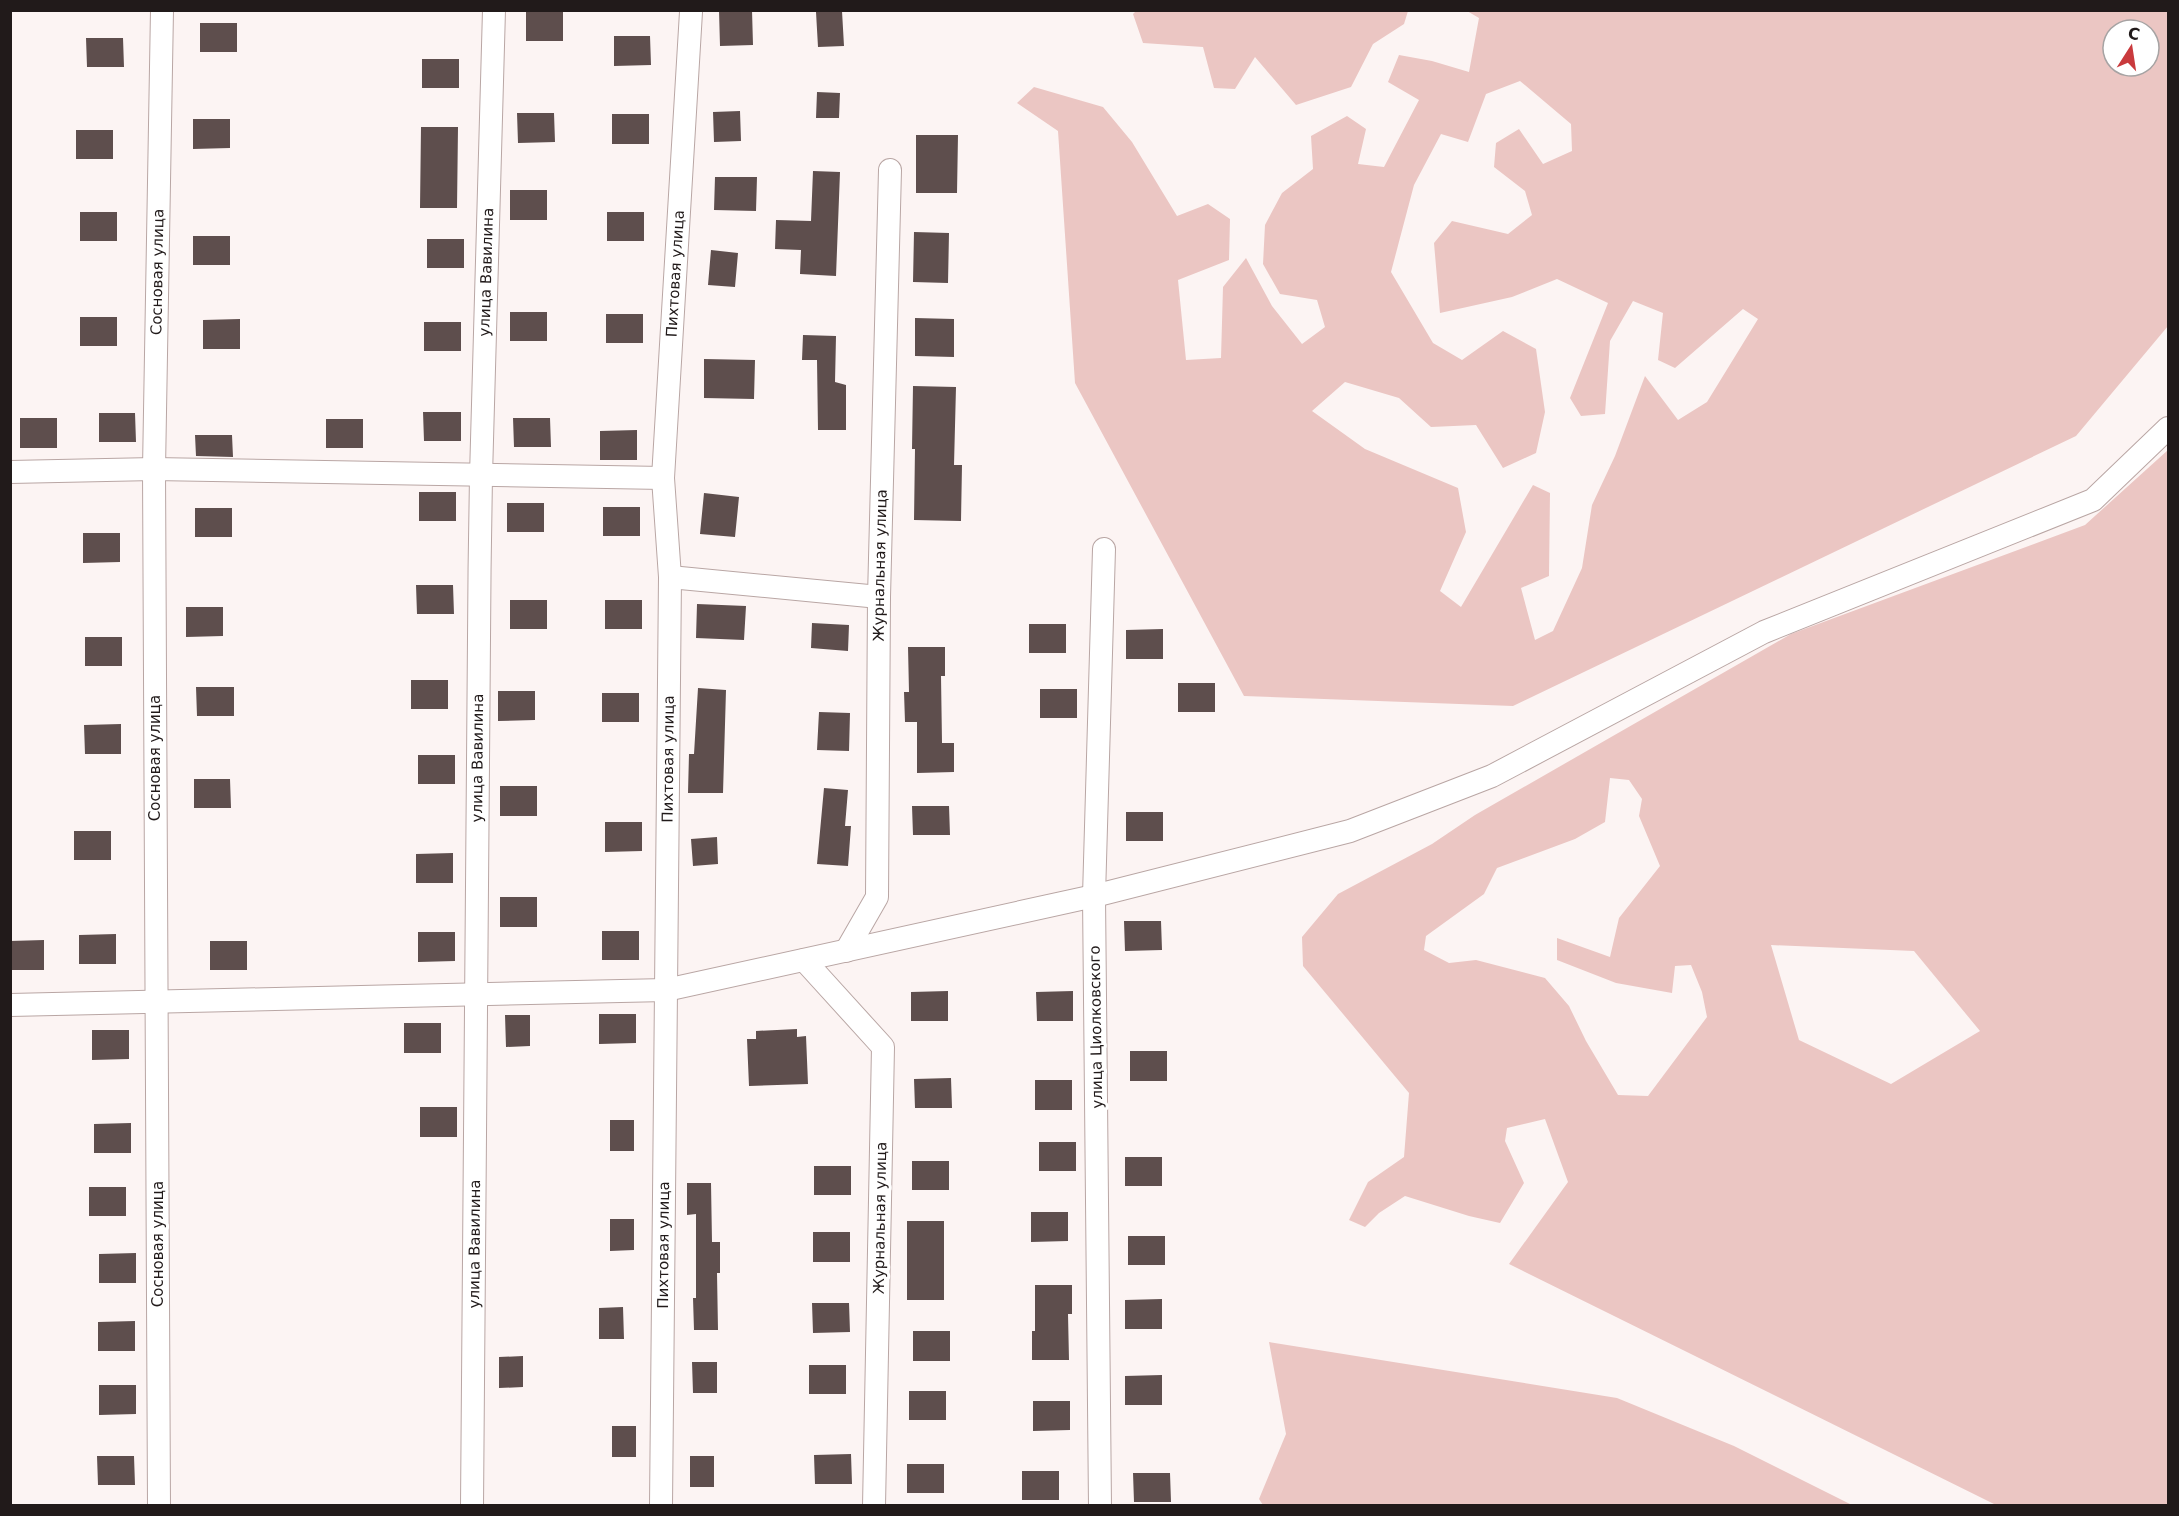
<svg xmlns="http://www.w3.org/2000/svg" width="2179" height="1516" viewBox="0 0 2179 1516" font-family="'DejaVu Sans',sans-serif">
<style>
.green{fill:#ebc6c3;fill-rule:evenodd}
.building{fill:#5e4e4d}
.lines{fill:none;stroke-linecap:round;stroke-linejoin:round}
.minor-casing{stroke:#b9a6a4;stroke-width:24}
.minor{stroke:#fff;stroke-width:22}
.labels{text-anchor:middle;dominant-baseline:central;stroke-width:6;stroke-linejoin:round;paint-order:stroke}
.street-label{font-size:15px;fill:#211a1a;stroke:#fff}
</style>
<rect width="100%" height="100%" fill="#fcf4f3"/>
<path class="green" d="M 1137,10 L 1408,10 L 1408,11 L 1404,24 L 1373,44 L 1351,87 L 1296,105 L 1255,57 L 1235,89 L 1214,88 L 1203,47 L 1143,43 L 1133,14 Z
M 1467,11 L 2168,11 L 2168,326 L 2076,436 L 1513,706 L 1244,696 L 1075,383 L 1058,131 L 1017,103 L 1034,87 L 1103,107 L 1132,142 L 1177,216 L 1208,204 L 1230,219 L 1229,260 L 1178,280 L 1186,360 L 1221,358 L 1223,287 L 1246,258 L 1272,306 L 1302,344 L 1325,327 L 1317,300 L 1280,294 L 1263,264 L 1265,225 L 1282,193 L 1313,169 L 1311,136 L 1347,116 L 1366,129 L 1358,164 L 1384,167 L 1419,100 L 1388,82 L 1399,55 L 1432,61 L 1469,72 L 1479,18 ZM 2113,30 L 2149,30 L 2149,66 L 2113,66 ZM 1520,81 L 1571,124 L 1572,151 L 1543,164 L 1519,129 L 1496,143 L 1494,167 L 1525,191 L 1532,215 L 1508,234 L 1452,221 L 1434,243 L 1440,313 L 1512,297 L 1557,279 L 1608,303 L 1570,398 L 1581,416 L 1605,414 L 1610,341 L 1633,301 L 1663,313 L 1658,360 L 1675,368 L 1743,309 L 1758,319 L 1707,402 L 1678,420 L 1645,376 L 1615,456 L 1592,505 L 1582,568 L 1553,631 L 1535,640 L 1521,588 L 1549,576 L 1550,493 L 1533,485 L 1461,607 L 1440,591 L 1466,532 L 1458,488 L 1365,449 L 1312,411 L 1345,382 L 1399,398 L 1431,427 L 1476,425 L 1503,468 L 1536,453 L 1545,412 L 1536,349 L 1503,331 L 1462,360 L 1433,343 L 1391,272 L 1414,185 L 1441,134 L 1468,142 L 1486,94 Z
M 2168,450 L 2168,1505 L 1996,1505 L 1509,1264 L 1568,1182 L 1545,1119 L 1507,1128 L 1505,1141 L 1524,1183 L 1500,1223 L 1469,1216 L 1405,1196 L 1379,1213 L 1365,1227 L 1349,1220 L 1368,1182 L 1404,1157 L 1409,1093 L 1303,966 L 1302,937 L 1338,894 L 1432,844 L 1475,815 L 1791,634 L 2085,525 ZM 1610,778 L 1629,780 L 1642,799 L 1639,816 L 1660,866 L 1619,918 L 1610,957 L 1557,938 L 1557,960 L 1616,983 L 1672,993 L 1675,966 L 1691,965 L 1702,992 L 1707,1017 L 1648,1096 L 1618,1095 L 1586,1041 L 1569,1006 L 1545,978 L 1476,960 L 1449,963 L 1424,950 L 1426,936 L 1484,894 L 1497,868 L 1575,839 L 1605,822 ZM 1771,945 L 1914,951 L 1980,1031 L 1891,1084 L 1799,1040 Z
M 1269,1342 L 1617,1398 L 1734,1446 L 1852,1505 L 1263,1505 L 1259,1499 L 1286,1434 Z"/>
<path class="building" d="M 719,10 L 752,10 L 753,45 L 720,46 Z
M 842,11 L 844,46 L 818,47 L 816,12 Z
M 526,12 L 563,12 L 563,41 L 526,41 Z
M 200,23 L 237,23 L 237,52 L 200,52 Z
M 614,36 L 650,36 L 651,65 L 614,66 Z
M 86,38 L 123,38 L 124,67 L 87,67 Z
M 422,59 L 459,59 L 459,88 L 422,88 Z
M 817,92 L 840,93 L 839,118 L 816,118 Z
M 740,111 L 741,141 L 714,142 L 713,112 Z
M 517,113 L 554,113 L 555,142 L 518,143 Z
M 612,114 L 649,114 L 649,144 L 612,144 Z
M 193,119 L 230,119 L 230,148 L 193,149 Z
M 421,127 L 458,127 L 457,208 L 420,208 Z
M 76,130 L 113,130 L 113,159 L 76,159 Z
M 916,135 L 958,135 L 957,193 L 916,193 Z
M 813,171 L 840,172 L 836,276 L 800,274 L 801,250 L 775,249 L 776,220 L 811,221 Z
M 715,177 L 757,177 L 756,211 L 714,210 Z
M 510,190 L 547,190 L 547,220 L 510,220 Z
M 80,212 L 117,212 L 117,241 L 80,241 Z
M 607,212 L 644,212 L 644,241 L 607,241 Z
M 914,232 L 949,233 L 948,283 L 913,282 Z
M 193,236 L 230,236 L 230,265 L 193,265 Z
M 427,239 L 464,239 L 464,268 L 427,268 Z
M 711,250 L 738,253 L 735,287 L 708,285 Z
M 510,312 L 547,312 L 547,341 L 510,341 Z
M 606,314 L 643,314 L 643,343 L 606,343 Z
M 80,317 L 117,317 L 117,346 L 80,346 Z
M 915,318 L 954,319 L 954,357 L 915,356 Z
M 240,319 L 240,349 L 203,349 L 203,320 Z
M 424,322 L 461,322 L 461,351 L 424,351 Z
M 803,335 L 836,336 L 835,382 L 846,385 L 846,430 L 818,430 L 817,360 L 802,360 Z
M 704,359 L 755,360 L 754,399 L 704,398 Z
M 913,386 L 956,387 L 954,465 L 962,465 L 961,521 L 914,520 L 915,449 L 912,449 Z
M 423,412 L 461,412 L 461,441 L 424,441 Z
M 99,413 L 135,413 L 136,442 L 99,442 Z
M 20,418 L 57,418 L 57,448 L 20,448 Z
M 513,418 L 550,418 L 551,447 L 514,447 Z
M 326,419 L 363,419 L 363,448 L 326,448 Z
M 637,430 L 637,460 L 600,460 L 600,431 Z
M 195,435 L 232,435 L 233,457 L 196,456 Z
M 419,492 L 456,492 L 456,521 L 419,521 Z
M 704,493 L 739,497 L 735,537 L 700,534 Z
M 507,503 L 544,503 L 544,532 L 507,532 Z
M 603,507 L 640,507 L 640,536 L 603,536 Z
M 195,508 L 232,508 L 232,537 L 195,537 Z
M 83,533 L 120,533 L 120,562 L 83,563 Z
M 416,585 L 453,585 L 454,614 L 417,614 Z
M 510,600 L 547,600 L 547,629 L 510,629 Z
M 605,600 L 642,600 L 642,629 L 605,629 Z
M 697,604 L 746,606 L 744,640 L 696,638 Z
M 186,607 L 223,607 L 223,636 L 186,637 Z
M 812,623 L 849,625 L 848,651 L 811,648 Z
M 1029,624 L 1066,624 L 1066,653 L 1029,653 Z
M 1163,629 L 1163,659 L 1126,659 L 1126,630 Z
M 85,637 L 122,637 L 122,666 L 85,666 Z
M 908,647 L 945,647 L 945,676 L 941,676 L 942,743 L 954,743 L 954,772 L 917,773 L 917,722 L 905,722 L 904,692 L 909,692 Z
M 411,680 L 448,680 L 448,709 L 411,709 Z
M 1178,683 L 1215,683 L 1215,712 L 1178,712 Z
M 196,687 L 234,687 L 234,716 L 197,716 Z
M 698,688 L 726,690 L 723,793 L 688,793 L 689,754 L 694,754 Z
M 1040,689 L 1077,689 L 1077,718 L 1040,718 Z
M 498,691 L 535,691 L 535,720 L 498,721 Z
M 602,693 L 639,693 L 639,722 L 602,722 Z
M 819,712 L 850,713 L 849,751 L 817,750 Z
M 121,724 L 121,754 L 85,754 L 84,725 Z
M 418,755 L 455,755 L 455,784 L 418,784 Z
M 194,779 L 230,779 L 231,808 L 194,808 Z
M 500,786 L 537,786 L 537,816 L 500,816 Z
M 824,788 L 848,790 L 845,826 L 851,826 L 848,866 L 817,864 Z
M 912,806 L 949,806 L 950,835 L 913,835 Z
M 1126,812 L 1163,812 L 1163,841 L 1126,841 Z
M 605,822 L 642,822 L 642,851 L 605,852 Z
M 74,831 L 111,831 L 111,860 L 74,860 Z
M 717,837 L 718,864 L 693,866 L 691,839 Z
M 453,853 L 453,883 L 416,883 L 416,854 Z
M 500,897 L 537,897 L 537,927 L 500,927 Z
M 1124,921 L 1161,921 L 1162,950 L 1125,951 Z
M 602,931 L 639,931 L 639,960 L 602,960 Z
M 418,932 L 455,932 L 455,961 L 418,962 Z
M 116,934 L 116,964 L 79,964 L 79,935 Z
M 44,940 L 44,970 L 10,970 L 10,941 Z
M 210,941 L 247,941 L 247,970 L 210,970 Z
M 948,991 L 948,1021 L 911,1021 L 911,992 Z
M 1073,991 L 1073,1021 L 1037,1021 L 1036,992 Z
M 599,1014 L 636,1014 L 636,1043 L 599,1044 Z
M 505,1015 L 530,1015 L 530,1046 L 506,1047 Z
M 404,1023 L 441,1023 L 441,1053 L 404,1053 Z
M 797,1029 L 797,1037 L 806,1036 L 808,1084 L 749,1086 L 747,1039 L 756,1039 L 756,1031 Z
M 92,1030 L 129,1030 L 129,1059 L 92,1060 Z
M 1130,1051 L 1167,1051 L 1167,1081 L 1130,1081 Z
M 951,1078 L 952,1108 L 915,1108 L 914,1079 Z
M 1035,1080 L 1072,1080 L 1072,1110 L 1035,1110 Z
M 420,1107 L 457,1107 L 457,1137 L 420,1137 Z
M 610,1120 L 634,1120 L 634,1151 L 610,1151 Z
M 131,1123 L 131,1153 L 94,1153 L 94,1124 Z
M 1039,1142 L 1076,1142 L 1076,1171 L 1039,1171 Z
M 1125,1157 L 1162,1157 L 1162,1186 L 1125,1186 Z
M 912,1161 L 949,1161 L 949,1190 L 912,1190 Z
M 814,1166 L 851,1166 L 851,1195 L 814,1195 Z
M 687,1183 L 711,1183 L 712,1242 L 720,1242 L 720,1273 L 717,1273 L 718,1330 L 694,1330 L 693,1298 L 696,1298 L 696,1214 L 687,1215 Z
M 89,1187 L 126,1187 L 126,1216 L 89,1216 Z
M 1031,1212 L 1068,1212 L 1068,1241 L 1031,1242 Z
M 610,1219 L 634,1219 L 634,1250 L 610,1251 Z
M 907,1221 L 944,1221 L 944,1300 L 907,1300 Z
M 813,1232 L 850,1232 L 850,1262 L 813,1262 Z
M 1128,1236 L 1165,1236 L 1165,1265 L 1128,1265 Z
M 136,1253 L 136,1283 L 99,1283 L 99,1254 Z
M 1035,1285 L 1072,1285 L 1072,1314 L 1068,1314 L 1069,1360 L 1032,1360 L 1032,1331 L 1035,1331 Z
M 1162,1299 L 1162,1329 L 1125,1329 L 1125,1300 Z
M 812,1303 L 849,1303 L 850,1332 L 813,1333 Z
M 623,1307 L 624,1339 L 599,1339 L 599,1308 Z
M 135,1321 L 135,1351 L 98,1351 L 98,1322 Z
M 913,1331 L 950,1331 L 950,1361 L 913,1361 Z
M 523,1356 L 523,1387 L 499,1388 L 499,1357 Z
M 692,1362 L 717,1362 L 717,1393 L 693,1393 Z
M 809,1365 L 846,1365 L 846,1394 L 809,1394 Z
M 1162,1375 L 1162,1405 L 1125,1405 L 1125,1376 Z
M 99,1385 L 136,1385 L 136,1414 L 99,1415 Z
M 909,1391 L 946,1391 L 946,1420 L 909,1420 Z
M 1033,1401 L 1070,1401 L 1070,1430 L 1033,1431 Z
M 612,1426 L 636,1426 L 636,1457 L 612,1457 Z
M 851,1454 L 852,1484 L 815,1484 L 814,1455 Z
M 97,1456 L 134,1456 L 135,1485 L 98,1485 Z
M 690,1456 L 714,1456 L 714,1487 L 690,1487 Z
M 907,1464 L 944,1464 L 944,1493 L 907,1493 Z
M 1022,1471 L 1059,1471 L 1059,1500 L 1022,1500 Z
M 1133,1473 L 1170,1473 L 1171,1502 L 1134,1502 Z"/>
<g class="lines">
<defs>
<g id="minor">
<path d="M 10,472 L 154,469 L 663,478"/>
<path d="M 670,577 L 879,597"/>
<path id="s1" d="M 846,951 L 877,897 L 879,597 L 890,170"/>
<path d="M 804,960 L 883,1047 L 874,1506"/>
<path d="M 10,1005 L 666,990 L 1094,896 L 1350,831 L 1492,776 L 1764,632 L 2093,500 L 2168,428"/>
<path id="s2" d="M 159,1506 L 154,469 L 162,10"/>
<path id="s3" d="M 472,1506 C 477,1162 475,819 481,476 C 484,321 490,166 494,10"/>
<path id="s4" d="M 661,1506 L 670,577 L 663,478 L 691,12"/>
<path d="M 1100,1506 L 1094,896 L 1104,549"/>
</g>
</defs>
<use href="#minor" class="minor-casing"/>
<use href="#minor" class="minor"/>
</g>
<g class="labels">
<g class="street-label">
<text stroke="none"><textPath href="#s2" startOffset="1234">Сосновая улица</textPath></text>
<text stroke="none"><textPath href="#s3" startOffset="1234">улица Вавилина</textPath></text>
<text stroke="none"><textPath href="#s4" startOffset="1233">Пихтовая улица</textPath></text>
<text stroke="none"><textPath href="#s1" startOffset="394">Журнальная улица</textPath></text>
<text transform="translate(155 758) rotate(-90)">Сосновая улица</text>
<text stroke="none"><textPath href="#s3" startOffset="748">улица Вавилина</textPath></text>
<text stroke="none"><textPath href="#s4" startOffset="747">Пихтовая улица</textPath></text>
<text transform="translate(1096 1027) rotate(-91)">улица Циолковского</text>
<text transform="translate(880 1218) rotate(-89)">Журнальная улица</text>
<text transform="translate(158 1244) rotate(-90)">Сосновая улица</text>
<text stroke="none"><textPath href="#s3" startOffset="262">улица Вавилина</textPath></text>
<text stroke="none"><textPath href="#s4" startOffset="261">Пихтовая улица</textPath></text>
</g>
</g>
<rect width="2179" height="1516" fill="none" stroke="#211a1a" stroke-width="24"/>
<g transform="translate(2131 48) rotate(12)"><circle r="28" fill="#ffffff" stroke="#a6a3a3" stroke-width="1.5"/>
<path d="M0-4.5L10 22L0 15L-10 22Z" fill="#c93a3d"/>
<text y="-9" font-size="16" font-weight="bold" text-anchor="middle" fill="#211a1a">С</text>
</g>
</svg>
